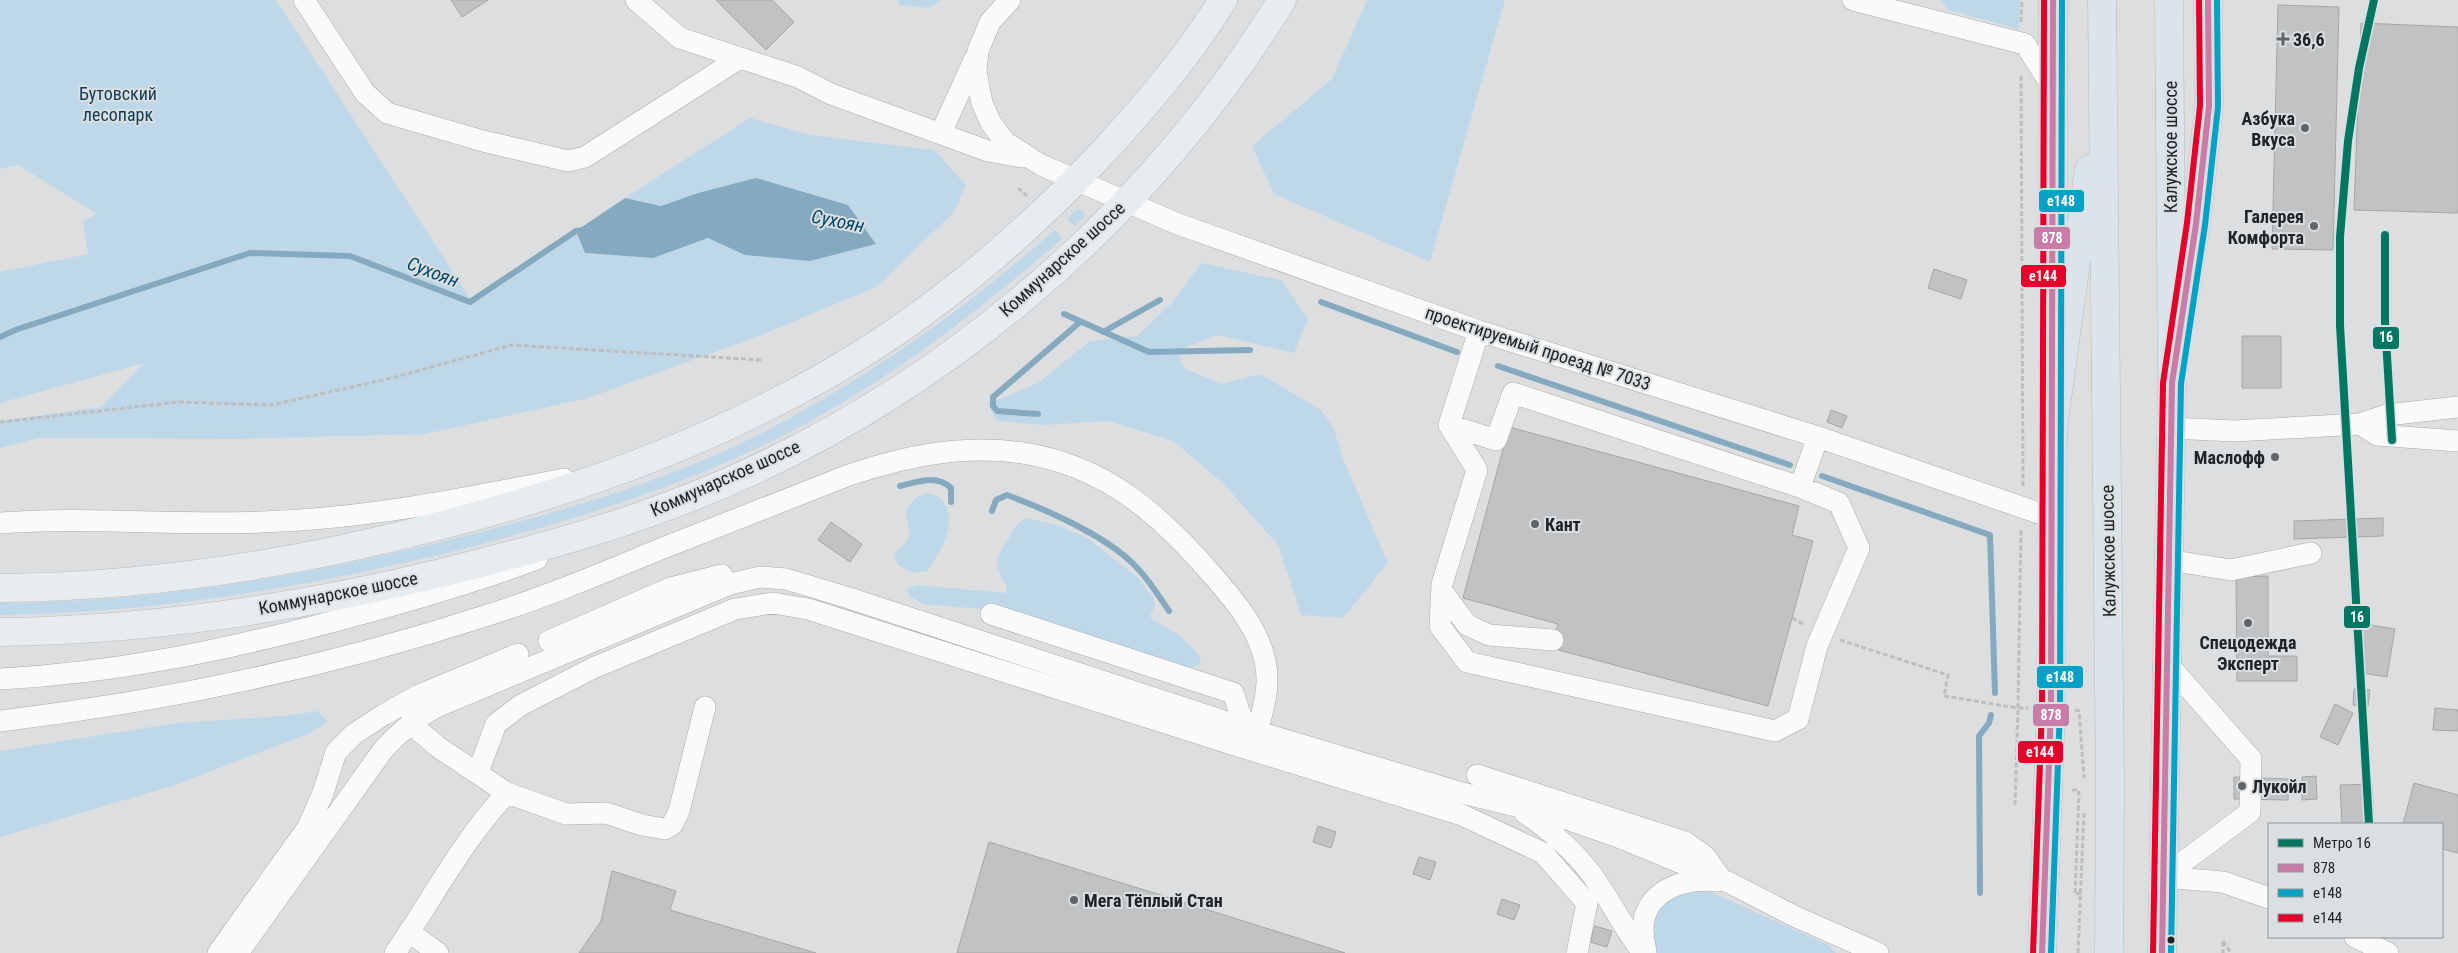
<svg xmlns="http://www.w3.org/2000/svg" width="2458" height="953" viewBox="0 0 2458 953" font-family="'Roboto Condensed',sans-serif">
<style>
.green{fill:#bfd8e9}
.water{fill:#85aabf}
.lines{fill:none;stroke-linecap:round;stroke-linejoin:round}
.stream{stroke:#85aabf;stroke-width:6}
.building{fill:#c1c2c4;stroke:#a4a6a7}
.minor-casing{stroke:#a9abac;stroke-width:22}
.major-casing{stroke:#b9bbbc;stroke-width:29}
.highway-casing{stroke:#b9bbbc;stroke-width:29}
.path{stroke:#bdbebe;stroke-width:3;stroke-dasharray:5 2.5;stroke-linecap:butt}
.minor{stroke:#fafafa;stroke-width:21}
.major{stroke:#e7ecf0;stroke-width:28}
.highway{stroke:#dbe4ea;stroke-width:28}
.bus-1-casing{stroke:#dadfe2;stroke-width:10}
.bus-2-casing{stroke:#dadfe2;stroke-width:10}
.bus-3-casing{stroke:#dadfe2;stroke-width:10}
.bus-1{stroke:#c87ca6;stroke-width:6}
.bus-2{stroke:#02a2c6;stroke-width:6}
.bus-3{stroke:#e4002b;stroke-width:6}
.metro-1-casing{stroke:#dadfe2;stroke-width:11}
.metro-1{stroke:#007763;stroke-width:8}
.poi-dot{fill:#626466;stroke:#dadfe2;stroke-width:2}
.bus-dot{fill:#212324;stroke:#dadfe2;stroke-width:2}
.labels{text-anchor:middle;dominant-baseline:central;stroke-width:4;stroke-linejoin:round;paint-order:stroke}
.poi-label{font-size:18px;font-weight:bold;fill:#212324;stroke:#dadfe2;text-anchor:start}
.park-label{font-size:18px;fill:#0f3a50;stroke:#dadfe2}
.street-label{font-size:18px;fill:#212324;stroke:#dadfe2}
.water-label{font-size:19px;font-style:italic;fill:#004766;stroke:#dadfe2}
.line-badge{stroke:#dadfe2;stroke-width:2}
.badge-label{font-size:14px;text-anchor:middle;font-weight:bold;fill:#fff}
</style>
<rect width="100%" height="100%" fill="#dcdee0"/>
<path class="green" d="M 0,0 L 276,0 L 470,298 L 576,231 L 585,253 L 653,258 L 708,237 L 745,255 L 876,244 L 848,205 L 698,193 L 661,206 L 625,198 L 750,118 L 810,135 L 934,150 L 966,185 L 954,212 L 876,287 L 759,336 L 588,398 L 425,434 L 238,439 L 38,438 L 0,448 L 0,421 L 101,407 L 144,363 L 0,403 L 0,272 L 88,254 L 83,221 L 97,214 L 18,165 L 0,169 Z
M 897,0 L 941,0 L 930,8 L 899,5 Z
M 1367,0 L 1505,0 L 1430,262 L 1274,194 L 1252,146 L 1332,79 Z
M 1940,0 L 2020,0 L 2019,29 L 1949,10 Z
M 1080,209 L 1084,212 L 1084,217 L 1075,226 L 1067,220 L 1075,210 Z
M 1055,230 L 1063,238 C 994,297 924,354 845,401 C 726,473 592,516 458,550 C 308,587 155,613 0,615 L 0,603 C 157,603 314,574 465,536 C 568,510 673,479 768,430 C 873,375 966,308 1055,230 Z
M 1201,263 L 1281,280 L 1308,319 L 1294,353 L 1218,335 L 1177,351 L 1184,368 L 1221,384 L 1260,374 L 1321,410 L 1334,429 L 1343,459 L 1388,563 L 1343,618 L 1301,615 L 1278,545 L 1225,485 L 1173,441 L 1109,421 L 1043,425 L 998,421 L 987,404 L 1038,383 L 1090,341 L 1137,336 L 1172,303 Z
M 927,493 C 931,495 938,495 941,499 C 961,517 940,555 927,571 L 914,573 L 898,565 L 894,554 L 905,544 L 910,534 L 905,512 L 915,498 Z
M 1026,518 L 1058,525 L 1089,539 L 1138,578 L 1153,597 L 1155,606 L 1150,616 C 1154,624 1162,624 1169,629 C 1182,636 1193,647 1201,659 L 1198,666 L 1191,667 L 1150,658 L 1006,611 L 923,604 L 909,596 L 907,589 L 917,585 L 1006,593 L 1007,587 C 992,563 995,560 1009,538 C 1015,528 1016,523 1026,518 Z
M 318,711 L 328,722 L 310,733 L 175,785 L 0,837 L 0,751 L 177,723 L 283,716 Z
M 1697,889 L 1711,892 L 1828,945 L 1836,953 L 1656,953 C 1645,930 1653,919 1665,899 Z"/>
<path class="water" d="M 756,178 L 848,205 L 876,244 L 810,261 L 745,255 L 708,238 L 653,258 L 585,253 L 576,231 L 625,198 L 661,206 L 698,193 Z"/>
<g class="lines">
<path class="stream" d="M 1321,302 L 1457,352
M 1064,314 L 1149,352 L 1250,350
M 1103,332 L 1160,300
M 0,337 L 18,329 L 250,253 L 350,256 L 470,302 L 576,231 L 583,230
M 1498,366 L 1790,465
M 1038,414 L 997,411 L 993,406 L 993,397 L 1080,322
M 1822,476 L 1990,535 L 1995,693
M 900,486 C 918,482 936,474 951,488 L 951,502
M 992,511 L 996,500 L 1007,495 C 1047,510 1112,538 1140,571 C 1151,583 1160,598 1169,611
M 1980,893 L 1979,736 L 1989,723 L 1991,715"/>
</g>
<path class="building" d="M 451,0 L 488,0 L 462,17 Z
M 716,0 L 772,0 L 794,22 L 766,50 Z
M 2278,5 L 2339,7 L 2333,250 L 2272,249 Z
M 2361,23 L 2458,27 L 2458,213 L 2354,210 Z
M 1934,269 L 1967,280 L 1961,299 L 1928,288 Z
M 2242,336 L 2281,336 L 2281,388 L 2242,388 Z
M 1831,410 L 1847,416 L 1842,428 L 1827,422 Z
M 1509,427 L 1799,506 L 1792,535 L 1813,541 L 1768,706 L 1551,648 L 1558,624 L 1463,598 Z
M 2383,518 L 2383,536 L 2294,539 L 2294,521 Z
M 831,522 L 862,544 L 850,562 L 818,540 Z
M 2268,576 L 2268,656 L 2297,656 L 2297,681 L 2237,681 L 2236,577 Z
M 2364,624 L 2395,629 L 2387,677 L 2356,672 Z
M 2354,689 L 2370,690 L 2368,706 L 2353,705 Z
M 2335,704 L 2353,713 L 2338,745 L 2320,737 Z
M 2435,708 L 2458,710 L 2458,731 L 2433,730 Z
M 2316,776 L 2317,799 L 2302,800 L 2302,777 Z
M 2234,777 L 2289,779 L 2288,800 L 2234,799 Z
M 2414,783 L 2458,795 L 2458,853 L 2442,849 L 2442,824 L 2403,824 Z
M 2372,784 L 2374,824 L 2342,824 L 2340,785 Z
M 1318,826 L 1336,832 L 1331,848 L 1313,842 Z
M 989,842 L 1151,892 L 1345,953 L 957,953 Z
M 1419,857 L 1436,862 L 1430,880 L 1413,874 Z
M 612,871 L 676,891 L 670,910 L 816,953 L 579,953 L 601,921 Z
M 1502,899 L 1520,905 L 1514,920 L 1497,914 Z
M 1595,926 L 1612,931 L 1607,947 L 1590,942 Z"/>
<g class="lines">
<defs>
<path id="minor" d="M 304,0 L 365,93 L 387,113 L 483,141 L 568,161 L 585,157 L 740,58
M 636,0 L 680,38 L 798,77 L 831,94 L 988,151 L 1022,157
M 1010,0 L 990,22 L 978,51 L 976,72 L 982,103 L 991,123 L 1005,142 L 1041,165 L 1178,224 L 1479,331 L 1818,437 L 2053,518
M 1853,0 L 2025,44 L 2053,88
M 941,133 L 975,58
M 2360,424 L 2387,415 L 2458,407
M 1449,425 L 1496,440 L 1513,393 L 1800,487 L 1839,503 L 1859,548 L 1817,646 L 1798,719 L 1775,731 L 1467,662 L 1440,626 L 1442,584 L 1477,470 L 1449,425 L 1479,331
M 2171,428 L 2234,431 L 2360,424 L 2377,435 L 2458,441
M 1800,487 L 1818,437
M 0,523 C 87,516 174,526 261,522 C 364,519 463,499 564,479
M 2168,560 L 2231,570 L 2311,553
M 1442,591 L 1467,625 L 1489,635 L 1553,640
M 991,614 L 1233,693 L 1245,728
M 549,641 L 671,588 L 722,575
M 0,679 C 114,673 221,651 331,622 C 400,604 470,584 537,559
M 0,721 C 166,701 329,667 488,615 C 546,597 602,573 658,550 C 722,525 786,500 849,475 C 906,456 963,444 1023,453 C 1107,466 1162,516 1215,578 C 1235,601 1259,630 1265,661 C 1270,681 1265,702 1260,721
M 410,723 L 438,747 L 507,793 L 566,814 L 606,813 L 642,825 L 665,829 L 672,825 L 679,811 L 705,707
M 478,772 L 496,724 L 521,705 L 593,668 L 735,609 L 773,603 L 808,609 L 1238,746 L 1462,815 L 1543,853 L 1587,903 L 1577,953
M 1477,775 L 1685,842 L 1705,856 L 1721,879
M 1525,813 C 1554,833 1580,856 1599,885 C 1614,908 1626,931 1643,953
M 2163,877 L 2250,812 L 2251,759 L 2166,662
M 2163,877 L 2223,882 L 2269,898
M 409,932 L 438,953
M 2355,937 L 2388,953
M 218,953 L 308,827 L 323,793 L 336,752 L 354,734 L 383,715 L 417,696 L 518,654
M 238,953 L 383,750 C 399,732 415,719 436,707 L 730,584 L 760,577 L 786,579 L 849,598 L 1245,728 L 1462,793 L 1558,816 L 1616,836 L 1730,883 L 1794,916 L 1878,953
M 395,953 C 432,900 462,841 507,793
M 1646,953 C 1645,946 1643,937 1643,930 C 1643,890 1685,877 1717,881"/>
<path id="major" d="M 2179,332 L 2196,224 L 2209,106 L 2208,0
M 2053,366 L 2053,0
M 0,588 C 147,587 293,564 435,527 C 573,492 707,444 830,373 C 933,314 1024,236 1105,150 C 1148,103 1189,55 1223,0
M 0,632 C 150,630 299,608 445,572 C 520,553 595,534 668,506 C 919,413 1142,228 1282,0"/>
<path id="highway" d="M 2102,0 L 2110,787 L 2109,953
M 2042,953 L 2051,708 L 2053,428 L 2089,169
M 2162,953 L 2172,383 L 2169,0"/>
</defs>
<use href="#minor" class="minor-casing"/>
<use href="#major" class="major-casing"/>
<use href="#highway" class="highway-casing"/>
<path class="path" d="M 2021,22 L 2022,0
M 2021,76 L 2023,487
M 1018,188 L 1027,196
M 0,422 L 179,402 L 271,405 L 392,378 L 511,345 L 762,360
M 1792,618 L 1805,625
M 1840,640 L 1948,675 L 1944,696 L 2018,708 L 2021,529
M 2075,710 L 2079,711 L 2084,778
M 2072,790 L 2079,790 L 2075,894 L 2081,893
M 2015,805 L 2018,708 L 2028,708
M 2223,941 L 2231,953
M 2223,942 L 2223,953
M 2078,953 L 2084,811"/>
<use href="#minor" class="minor"/>
<use href="#major" class="major"/>
<use href="#highway" class="highway"/>
<defs>
<path id="bus-1" d="M 2042,953 L 2051,708 L 2053,0
M 2162,953 L 2172,383 L 2196,224 L 2209,106 L 2208,0"/>
<path id="bus-2" d="M 2051,953 L 2060,708 L 2062,0
M 2171,953 L 2181,384 L 2205,225 L 2218,107 L 2217,0"/>
<path id="bus-3" d="M 2033,953 L 2042,708 L 2044,0
M 2153,953 L 2163,383 L 2187,223 L 2200,106 L 2199,0"/>
</defs>
<use href="#bus-1" class="bus-1-casing"/>
<use href="#bus-2" class="bus-2-casing"/>
<use href="#bus-3" class="bus-3-casing"/>
<use href="#bus-1" class="bus-1"/>
<use href="#bus-2" class="bus-2"/>
<use href="#bus-3" class="bus-3"/>
<defs>
<path id="metro-1" d="M 2385,235 L 2385,322 L 2392,440
M 2369,824 L 2340,325 L 2340,237 L 2348,141 L 2359,68 L 2374,0"/>
</defs>
<use href="#metro-1" class="metro-1-casing"/>
<use href="#metro-1" class="metro-1"/>
</g>
<g class="poi-dot">
<path d="M2280.5 31.5h5v5h5v5h-5v5h-5v-5h-5v-5h5z"/>
<circle cx="2305" cy="128" r="5"/>
<circle cx="2314" cy="226" r="5"/>
<circle cx="2275" cy="457" r="5"/>
<circle cx="1535" cy="524" r="5"/>
<circle cx="2248" cy="623" r="5"/>
<circle cx="2242" cy="786" r="5"/>
<circle cx="1074" cy="900" r="5"/>
</g>
<circle class="bus-dot" cx="2171" cy="940" r="4.5"/>
<g class="labels">
<g class="poi-label">
<text x="2293" y="39">36,6</text>
<text x="2295" y="118" text-anchor="end">Азбука<tspan x="2295" dy="21">Вкуса</tspan></text>
<text x="2304" y="216" text-anchor="end">Галерея<tspan x="2304" dy="21">Комфорта</tspan></text>
<text x="2265" y="457" text-anchor="end">Маслофф</text>
<text x="1545" y="524">Кант</text>
<text x="2248" y="642" text-anchor="middle">Спецодежда<tspan x="2248" dy="21">Эксперт</tspan></text>
<text x="2252" y="786">Лукойл</text>
<text x="1084" y="900">Мега Тёплый Cтан</text>
</g>
<g class="park-label">
<text x="118" y="93">Бутовский<tspan x="118" dy="21">лесопарк</tspan></text>
</g>
<g class="street-label">
<text transform="translate(2170 147) rotate(-90)">Калужское шоссе</text>
<text transform="translate(1062 259) rotate(-42)">Коммунарское шоссе</text>
<text transform="translate(1538 348) rotate(18)">проектируемый проезд № 7033</text>
<text transform="translate(725 478) rotate(-24)">Коммунарское шоссе</text>
<text transform="translate(2108 551) rotate(-91)">Калужское шоссе</text>
<text transform="translate(338 593) rotate(-11)">Коммунарское шоссе</text>
</g>
<g class="water-label">
<text transform="translate(838 221) rotate(11)">Сухоян</text>
<text transform="translate(433 272) rotate(21)">Сухоян</text>
</g>
</g>
<g class="line-badge">
<rect x="2038" y="189" width="47" height="24" rx="5" fill="#02a2c6"/>
<rect x="2033" y="226" width="38" height="24" rx="5" fill="#c87ca6"/>
<rect x="2020" y="264" width="47" height="24" rx="5" fill="#e4002b"/>
<rect x="2372" y="326" width="28" height="24" rx="5" fill="#007763"/>
<rect x="2343" y="605" width="28" height="24" rx="5" fill="#007763"/>
<rect x="2036" y="665" width="48" height="24" rx="5" fill="#02a2c6"/>
<rect x="2032" y="703" width="38" height="24" rx="5" fill="#c87ca6"/>
<rect x="2017" y="740" width="47" height="24" rx="5" fill="#e4002b"/>
</g>
<g class="badge-label">
<text x="2061" y="206">е148</text>
<text x="2052" y="243">878</text>
<text x="2043" y="281">е144</text>
<text x="2386" y="342">16</text>
<text x="2357" y="622">16</text>
<text x="2060" y="682">е148</text>
<text x="2051" y="720">878</text>
<text x="2040" y="757">е144</text>
</g>
<rect x="2268" y="823" width="175" height="115" fill="#dadfe2" stroke="#909496"/>
<rect x="2278" y="839" width="25" height="8" fill="#007763" stroke="#909496"/>
<text x="2313" y="848" font-size="15" fill="#212324">Метро 16</text>
<rect x="2278" y="864" width="25" height="8" fill="#c87ca6" stroke="#909496"/>
<text x="2313" y="873" font-size="15" fill="#212324">878</text>
<rect x="2278" y="889" width="25" height="8" fill="#02a2c6" stroke="#909496"/>
<text x="2313" y="898" font-size="15" fill="#212324">е148</text>
<rect x="2278" y="914" width="25" height="8" fill="#e4002b" stroke="#909496"/>
<text x="2313" y="923" font-size="15" fill="#212324">е144</text>
</svg>
